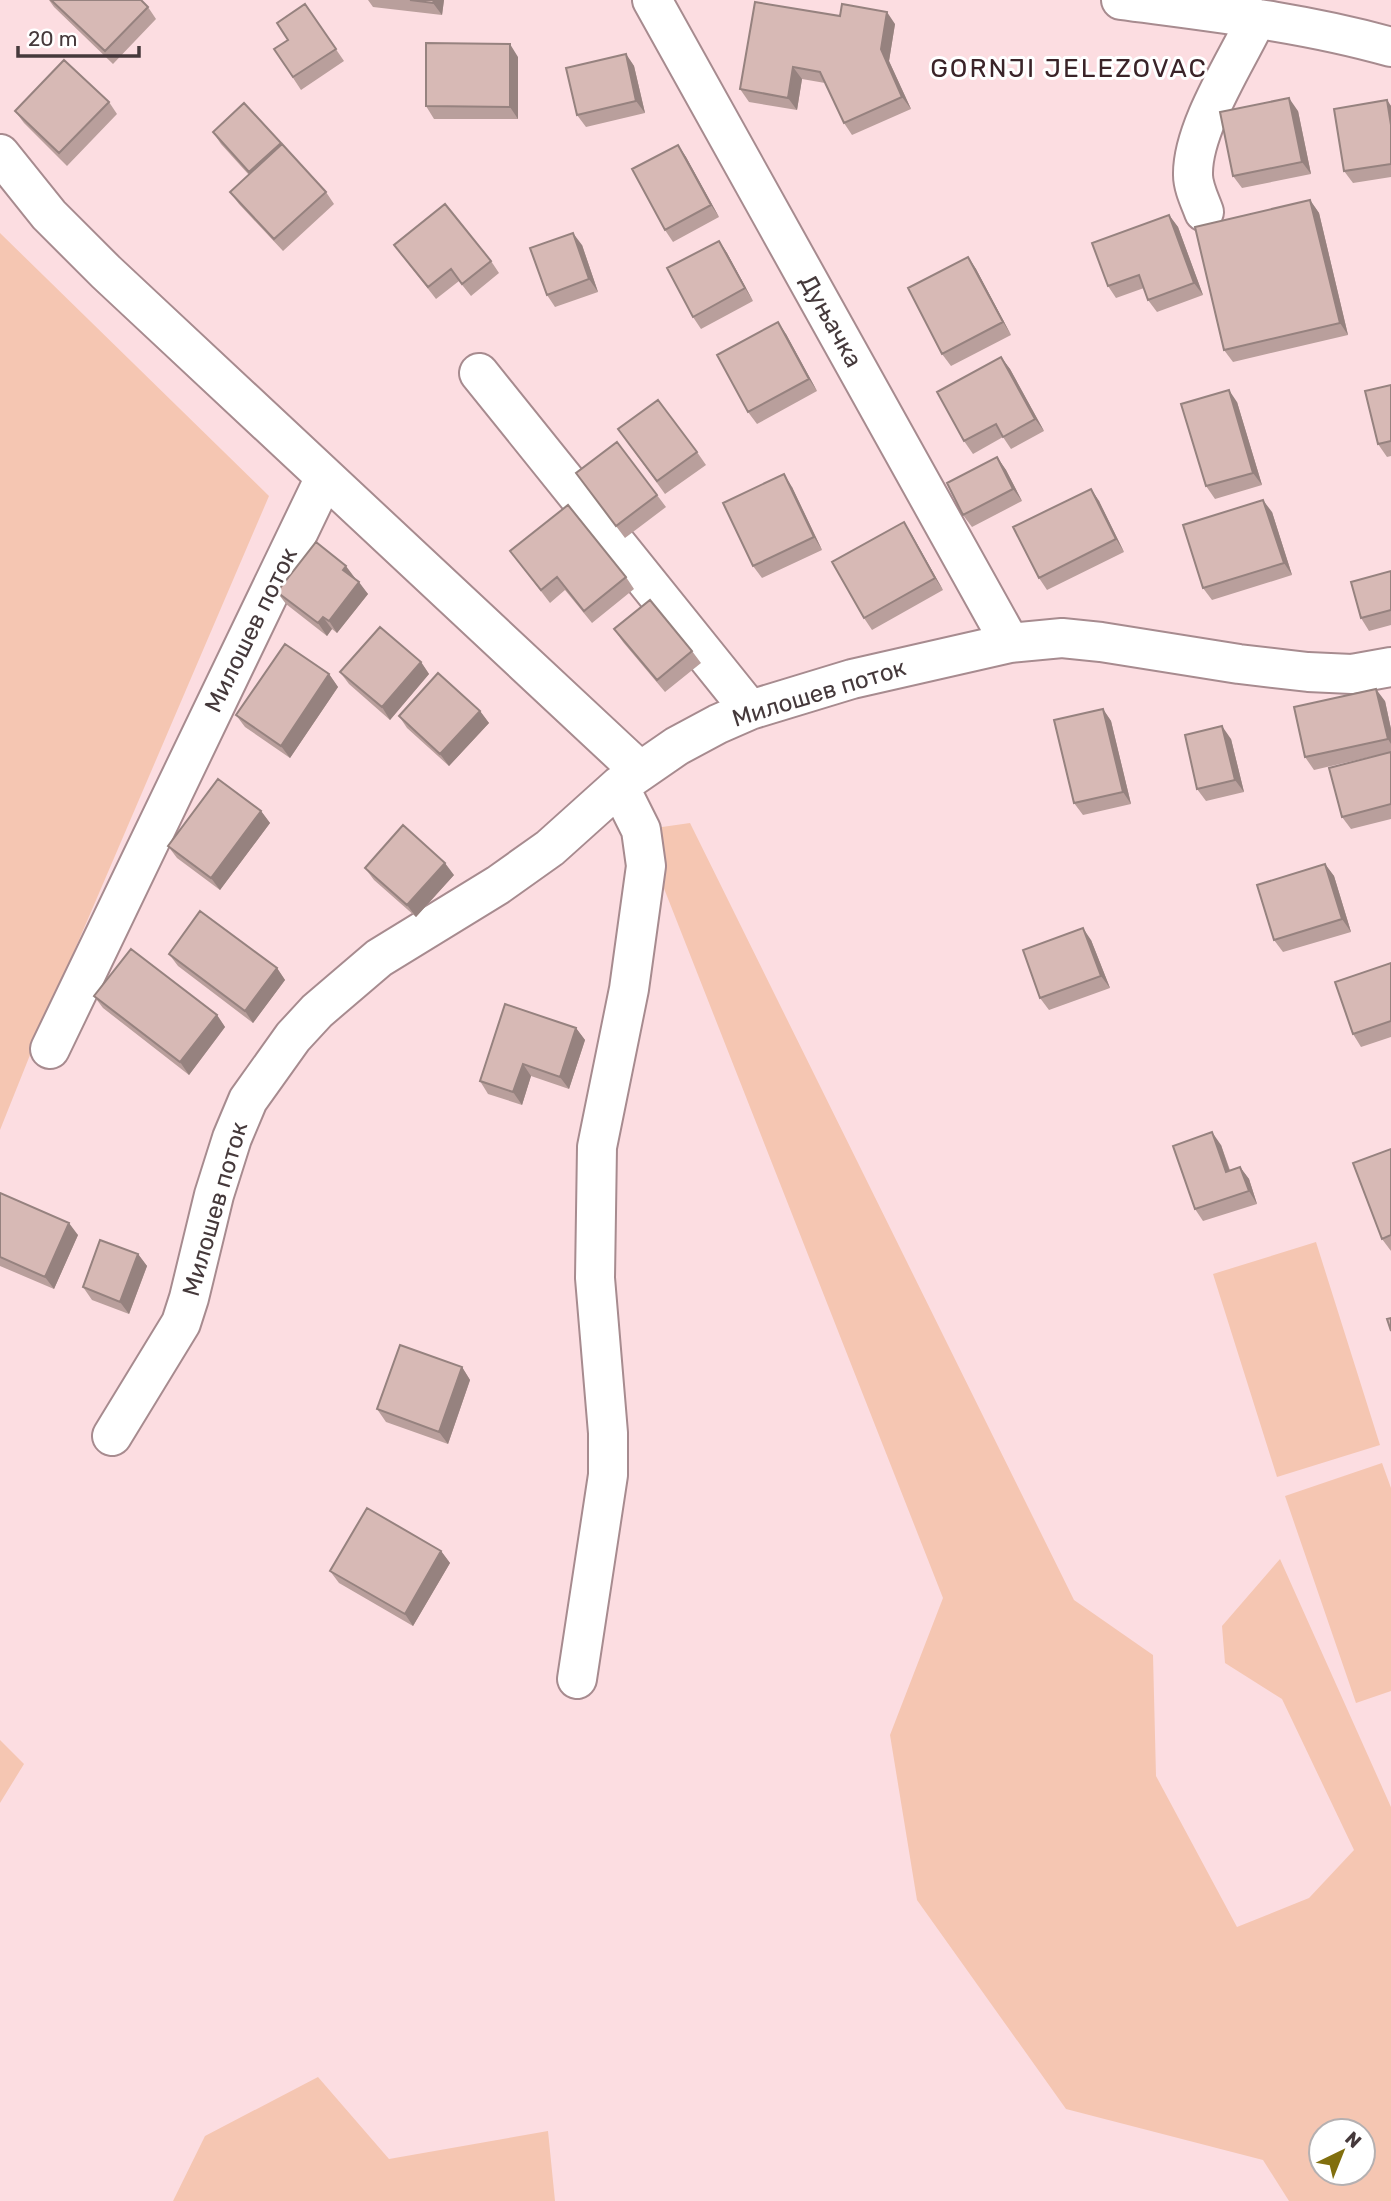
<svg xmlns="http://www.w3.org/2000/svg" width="1391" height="2201" viewBox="0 0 1391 2201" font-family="Rubik,sans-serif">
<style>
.green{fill:#f5c6b2;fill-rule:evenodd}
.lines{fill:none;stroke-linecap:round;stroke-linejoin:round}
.minor-casing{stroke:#a78b8f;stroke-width:42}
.minor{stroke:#fff;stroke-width:38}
.wall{fill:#b99f9c}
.shaded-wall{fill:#96827f}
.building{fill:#d7b9b5;stroke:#96827f;stroke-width:2}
.labels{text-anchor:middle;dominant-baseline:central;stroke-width:6;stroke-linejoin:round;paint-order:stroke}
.street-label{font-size:24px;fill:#45393b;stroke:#fff}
.neighbourhood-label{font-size:26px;letter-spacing:2px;fill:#3a2328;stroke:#fff}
</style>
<rect width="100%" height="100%" fill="#fcdde1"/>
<path class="green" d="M 0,233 L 269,496 L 34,1045 L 0,1130 Z
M 690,823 L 1074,1600 L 1153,1655 L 1156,1776 L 1237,1927 L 1309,1898 L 1354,1850 L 1282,1699 L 1225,1663 L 1222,1626 L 1280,1559 L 1391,1807 L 1391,2201 L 1289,2201 L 1263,2160 L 1066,2109 L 917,1900 L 890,1735 L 943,1598 L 641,830 ZM 1321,2131 L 1363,2131 L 1363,2173 L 1321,2173 Z
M 1316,1242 L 1380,1445 L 1277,1477 L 1213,1274 Z
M 1382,1463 L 1391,1488 L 1391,1691 L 1356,1703 L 1285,1496 Z
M 0,1740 L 24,1764 L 0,1803 Z
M 318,2077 L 389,2159 L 548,2131 L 555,2201 L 173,2201 L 205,2136 Z"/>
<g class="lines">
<defs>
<path id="minor" d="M 652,0 L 1010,643
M 1121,0 C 1211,12 1303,22 1391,47
M 0,154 L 49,215 L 106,272 L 640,771
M 1204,212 C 1200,201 1193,187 1193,175 C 1192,131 1232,68 1252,28 L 1255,18
M 479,373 L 750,710
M 50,1049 L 325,477
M 112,1436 L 181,1323 L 189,1298 L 214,1195 L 232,1138 L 248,1100 L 293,1037 L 317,1011 L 379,958 L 498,885 L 550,848 L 619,786 L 677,746 L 718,724 L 750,710 L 852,679 L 1010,643 L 1062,638 L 1101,642 L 1239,664 L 1308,672 L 1352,674 L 1391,667
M 577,1679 L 608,1475 L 608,1433 L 595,1278 L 597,1147 L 629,989 L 646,866 L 641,830 L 619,786"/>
</defs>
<use href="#minor" class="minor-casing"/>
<use href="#minor" class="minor"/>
</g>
<path class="wall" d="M 49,0 L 141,0 L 148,7 L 156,19 L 113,64 L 54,7 Z
M 368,0 L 444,0 L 442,15 L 373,7 Z
M 305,4 L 344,61 L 301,90 L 274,49 L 288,40 Z
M 840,16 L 895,24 L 889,61 L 911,109 L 852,135 L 844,123 L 825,83 L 802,79 L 797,110 L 749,102 L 740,89 Z
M 626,54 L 634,66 L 645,113 L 586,127 L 577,115 Z
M 518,57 L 518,119 L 434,119 L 426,106 Z
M 1387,100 L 1391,106 L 1391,177 L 1353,183 L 1344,171 Z
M 109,102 L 117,114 L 67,166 L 24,123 L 15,111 Z
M 244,103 L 326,192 L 334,204 L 283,251 L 239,204 L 230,192 L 249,175 L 221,144 L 213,132 Z
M 1298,111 L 1311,174 L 1242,188 L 1233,176 Z
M 678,145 L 686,157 L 719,217 L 673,242 L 665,230 Z
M 1310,200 L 1319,213 L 1348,335 L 1233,362 L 1224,350 Z
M 1169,215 L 1178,227 L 1203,295 L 1157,312 L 1148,300 L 1144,288 L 1116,298 L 1108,286 Z
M 719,241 L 727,253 L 753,301 L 701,329 L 693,317 Z
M 394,245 L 491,261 L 499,273 L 471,296 L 459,281 L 436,299 Z
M 582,245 L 598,292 L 555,307 L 547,295 Z
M 968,257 L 976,269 L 1011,335 L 951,366 L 942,354 Z
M 786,334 L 817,391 L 757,424 L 748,412 Z
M 1001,357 L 1010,369 L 1044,431 L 1011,449 L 1003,437 L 973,454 L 964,441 Z
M 1391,385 L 1391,456 L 1387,457 L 1378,444 Z
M 1237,402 L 1262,485 L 1215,499 L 1206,486 Z
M 618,429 L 697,452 L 706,465 L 665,494 Z
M 997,457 L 1006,470 L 1022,501 L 972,527 L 963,515 Z
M 576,473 L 657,495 L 666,507 L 625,538 Z
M 792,487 L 822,550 L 762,578 L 753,566 Z
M 1091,489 L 1099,501 L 1124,552 L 1047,590 L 1039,578 Z
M 1272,512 L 1292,575 L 1212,600 L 1203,588 Z
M 912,535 L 943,590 L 872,630 L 864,618 Z
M 510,551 L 626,577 L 634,589 L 592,623 L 565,590 L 550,603 Z
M 1391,571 L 1391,625 L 1369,631 L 1361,618 Z
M 354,578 L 368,594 L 337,633 L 332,629 L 327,636 L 286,604 L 277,592 Z
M 614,629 L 692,651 L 701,663 L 665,692 L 623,642 Z
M 421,662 L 429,674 L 390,720 L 349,684 L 340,672 Z
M 329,674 L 338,687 L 290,758 L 245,727 L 236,715 Z
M 1385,701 L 1391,729 L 1391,819 L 1351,829 L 1342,817 L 1374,756 L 1314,770 L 1305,757 Z
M 1103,709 L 1111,721 L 1131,804 L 1083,815 L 1074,803 Z
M 480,711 L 489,723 L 449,766 L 407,728 L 399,716 Z
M 1231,739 L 1244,792 L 1206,801 L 1197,789 Z
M 261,811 L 270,823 L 220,890 L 177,858 L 168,846 Z
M 1325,864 L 1334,876 L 1351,932 L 1283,952 L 1274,940 Z
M 365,868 L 454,875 L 416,917 L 374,880 Z
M 1091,940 L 1110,988 L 1049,1010 L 1040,998 Z
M 169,954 L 277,968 L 285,980 L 253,1023 L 178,966 Z
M 1391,963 L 1391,1037 L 1361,1047 L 1353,1034 Z
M 94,996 L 217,1015 L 225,1027 L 189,1075 L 103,1008 Z
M 576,1028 L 585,1040 L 569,1089 L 531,1076 L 522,1105 L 488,1094 L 480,1081 Z
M 1221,1145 L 1230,1170 L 1240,1167 L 1249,1179 L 1257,1204 L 1203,1221 L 1195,1209 Z
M 1391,1149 L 1391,1251 L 1382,1239 Z
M 0,1193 L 78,1235 L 54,1289 L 0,1266 Z
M 138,1254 L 147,1266 L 129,1314 L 92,1300 L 83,1287 Z
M 462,1367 L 470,1380 L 448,1444 L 386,1422 L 377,1409 Z
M 441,1551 L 450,1563 L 413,1626 L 339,1583 L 330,1571 Z"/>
<path class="shaded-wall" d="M 434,0 L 444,0 L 442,15 L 433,3 Z
M 887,12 L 895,24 L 889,61 L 911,109 L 902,97 L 881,49 Z
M 510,44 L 518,57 L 518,119 L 510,107 Z
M 626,54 L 634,66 L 645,113 L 636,101 Z
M 793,67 L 802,79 L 797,110 L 788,98 Z
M 1289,98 L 1298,111 L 1311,174 L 1302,162 Z
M 1387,100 L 1391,106 L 1391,125 Z
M 678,145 L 686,157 L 719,217 L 711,205 Z
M 1310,200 L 1319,213 L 1348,335 L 1340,323 Z
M 1169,215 L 1178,227 L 1203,295 L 1194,283 Z
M 573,233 L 582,245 L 598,292 L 589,279 Z
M 719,241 L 727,253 L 753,301 L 745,288 Z
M 968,257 L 976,269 L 1011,335 L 1003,322 Z
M 778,322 L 786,334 L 817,391 L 809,379 Z
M 1001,357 L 1010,369 L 1044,431 L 1035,419 Z
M 1229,390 L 1237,402 L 1262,485 L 1253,473 Z
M 997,457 L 1006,470 L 1022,501 L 1013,489 Z
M 784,474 L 792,487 L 822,550 L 814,537 Z
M 1091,489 L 1099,501 L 1124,552 L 1116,539 Z
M 1263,500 L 1272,512 L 1292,575 L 1284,563 Z
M 904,522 L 912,535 L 943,590 L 935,578 Z
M 346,566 L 355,578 L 351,582 L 343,570 Z
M 359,582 L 368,594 L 337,633 L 329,621 Z
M 323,617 L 332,629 L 327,636 L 318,623 Z
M 421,662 L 429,674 L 390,720 L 382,707 Z
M 329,674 L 338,687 L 290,758 L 281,746 Z
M 1376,689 L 1385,701 L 1391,729 L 1391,744 L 1388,739 Z
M 1103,709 L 1111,721 L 1131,804 L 1123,792 Z
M 480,711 L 489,723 L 449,766 L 440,754 Z
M 1222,726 L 1231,739 L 1244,792 L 1235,780 Z
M 261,811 L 270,823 L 220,890 L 211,878 Z
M 445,863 L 454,875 L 416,917 L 407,905 Z
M 1325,864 L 1334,876 L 1351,932 L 1342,919 Z
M 1083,928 L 1091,940 L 1110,988 L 1101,976 Z
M 277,968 L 285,980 L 253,1023 L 245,1011 Z
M 217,1015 L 225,1027 L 189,1075 L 180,1062 Z
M 576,1028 L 585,1040 L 569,1089 L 560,1077 Z
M 523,1064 L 531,1076 L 522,1105 L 513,1092 Z
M 1212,1132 L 1221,1145 L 1234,1184 L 1226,1172 Z
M 1240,1167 L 1249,1179 L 1257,1204 L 1249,1191 Z
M 69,1223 L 78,1235 L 54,1289 L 45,1277 Z
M 138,1254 L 147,1266 L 129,1314 L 120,1302 Z
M 462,1367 L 470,1380 L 448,1444 L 439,1432 Z
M 441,1551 L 450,1563 L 413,1626 L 405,1614 Z"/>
<path class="building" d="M 51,0 L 141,0 L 148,7 L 105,51 Z
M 410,0 L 434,0 L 433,3 Z
M 755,2 L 840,16 L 842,4 L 887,12 L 881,49 L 902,97 L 844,123 L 820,72 L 793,67 L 788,98 L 740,89 Z
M 305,4 L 336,49 L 293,77 L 274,49 L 288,40 L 277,23 Z
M 426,43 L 510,44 L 510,107 L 426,106 Z
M 626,54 L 636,101 L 577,115 L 566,68 Z
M 64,60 L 109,102 L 59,153 L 15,111 Z
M 1289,98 L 1302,162 L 1233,176 L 1220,112 Z
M 1387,100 L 1391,125 L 1391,164 L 1344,171 L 1334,109 Z
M 244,103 L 281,143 L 249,172 L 213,132 Z
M 282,144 L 326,192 L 274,239 L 230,192 Z
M 678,145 L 711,205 L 665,230 L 632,169 Z
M 1310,200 L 1340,323 L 1224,350 L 1195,227 Z
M 445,204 L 491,261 L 462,284 L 451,269 L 428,287 L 394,245 Z
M 1169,215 L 1194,283 L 1148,300 L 1139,275 L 1108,286 L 1092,243 Z
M 573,233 L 589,279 L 547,295 L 530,248 Z
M 719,241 L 745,288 L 693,317 L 667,268 Z
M 968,257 L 1003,322 L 942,354 L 908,288 Z
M 778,322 L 809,379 L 748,412 L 717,355 Z
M 1001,357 L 1035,419 L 1003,437 L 996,424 L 964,441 L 937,392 Z
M 1391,385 L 1391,441 L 1378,444 L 1365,391 Z
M 1229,390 L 1253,473 L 1206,486 L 1181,404 Z
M 658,400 L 697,452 L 657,481 L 618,429 Z
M 617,442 L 657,495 L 616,526 L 576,473 Z
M 997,457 L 1013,489 L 963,515 L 947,483 Z
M 784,474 L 814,537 L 753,566 L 723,503 Z
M 1091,489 L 1116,539 L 1039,578 L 1013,527 Z
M 1263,500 L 1284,563 L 1203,588 L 1183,525 Z
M 568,505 L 626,577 L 584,611 L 557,577 L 541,590 L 510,551 Z
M 904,522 L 935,578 L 864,618 L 832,562 Z
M 316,542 L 346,566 L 343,570 L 359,582 L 329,621 L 323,617 L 318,623 L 277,592 Z
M 1391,571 L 1391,610 L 1361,618 L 1351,582 Z
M 650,600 L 692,651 L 657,680 L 614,629 Z
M 380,627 L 421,662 L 382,707 L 340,672 Z
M 285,644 L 329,674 L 281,746 L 236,715 Z
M 438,673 L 480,711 L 440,754 L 399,716 Z
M 1376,689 L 1388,739 L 1305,757 L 1294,707 Z
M 1103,709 L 1123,792 L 1074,803 L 1054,720 Z
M 1222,726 L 1235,780 L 1197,789 L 1185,735 Z
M 1391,752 L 1391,804 L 1342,817 L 1329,768 Z
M 218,779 L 261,811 L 211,878 L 168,846 Z
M 403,825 L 445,863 L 407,905 L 365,868 Z
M 1325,864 L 1342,919 L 1274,940 L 1257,885 Z
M 200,911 L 277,968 L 245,1011 L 169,954 Z
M 1083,928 L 1101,976 L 1040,998 L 1023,950 Z
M 131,949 L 217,1015 L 180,1062 L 94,996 Z
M 1391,963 L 1391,1021 L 1353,1034 L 1335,982 Z
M 505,1004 L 576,1028 L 560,1077 L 523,1064 L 513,1092 L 480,1081 Z
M 1212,1132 L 1226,1172 L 1240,1167 L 1249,1191 L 1195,1209 L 1173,1146 Z
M 1391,1149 L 1391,1235 L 1382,1239 L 1353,1163 Z
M 0,1193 L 69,1223 L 45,1277 L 0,1257 Z
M 100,1240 L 138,1254 L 120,1302 L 83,1287 Z
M 1391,1318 L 1391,1331 L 1387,1319 Z
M 400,1345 L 462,1367 L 439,1432 L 377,1409 Z
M 367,1508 L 441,1551 L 405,1614 L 330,1571 Z"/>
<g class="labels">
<g class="street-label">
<text transform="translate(831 321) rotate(61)">Дуњачка</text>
<text transform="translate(251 630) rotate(-64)">Милошев поток</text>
<text transform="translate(819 693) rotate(-17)">Милошев поток</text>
<text transform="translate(215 1209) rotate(-74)">Милошев поток</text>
</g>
<g class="neighbourhood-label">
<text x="1069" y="68">GORNJI JELEZOVAC</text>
</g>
</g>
<g transform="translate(1342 2152) rotate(43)"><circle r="33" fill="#ffffff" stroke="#b5b0b1" stroke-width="2"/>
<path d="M0-5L12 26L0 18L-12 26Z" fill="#816f0e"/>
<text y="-10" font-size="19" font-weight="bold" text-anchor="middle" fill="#45393b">N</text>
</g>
<path d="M18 46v10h121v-10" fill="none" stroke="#45393b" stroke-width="3.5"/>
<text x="28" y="46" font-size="21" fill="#45393b" stroke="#ffffff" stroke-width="5" paint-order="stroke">20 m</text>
</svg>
